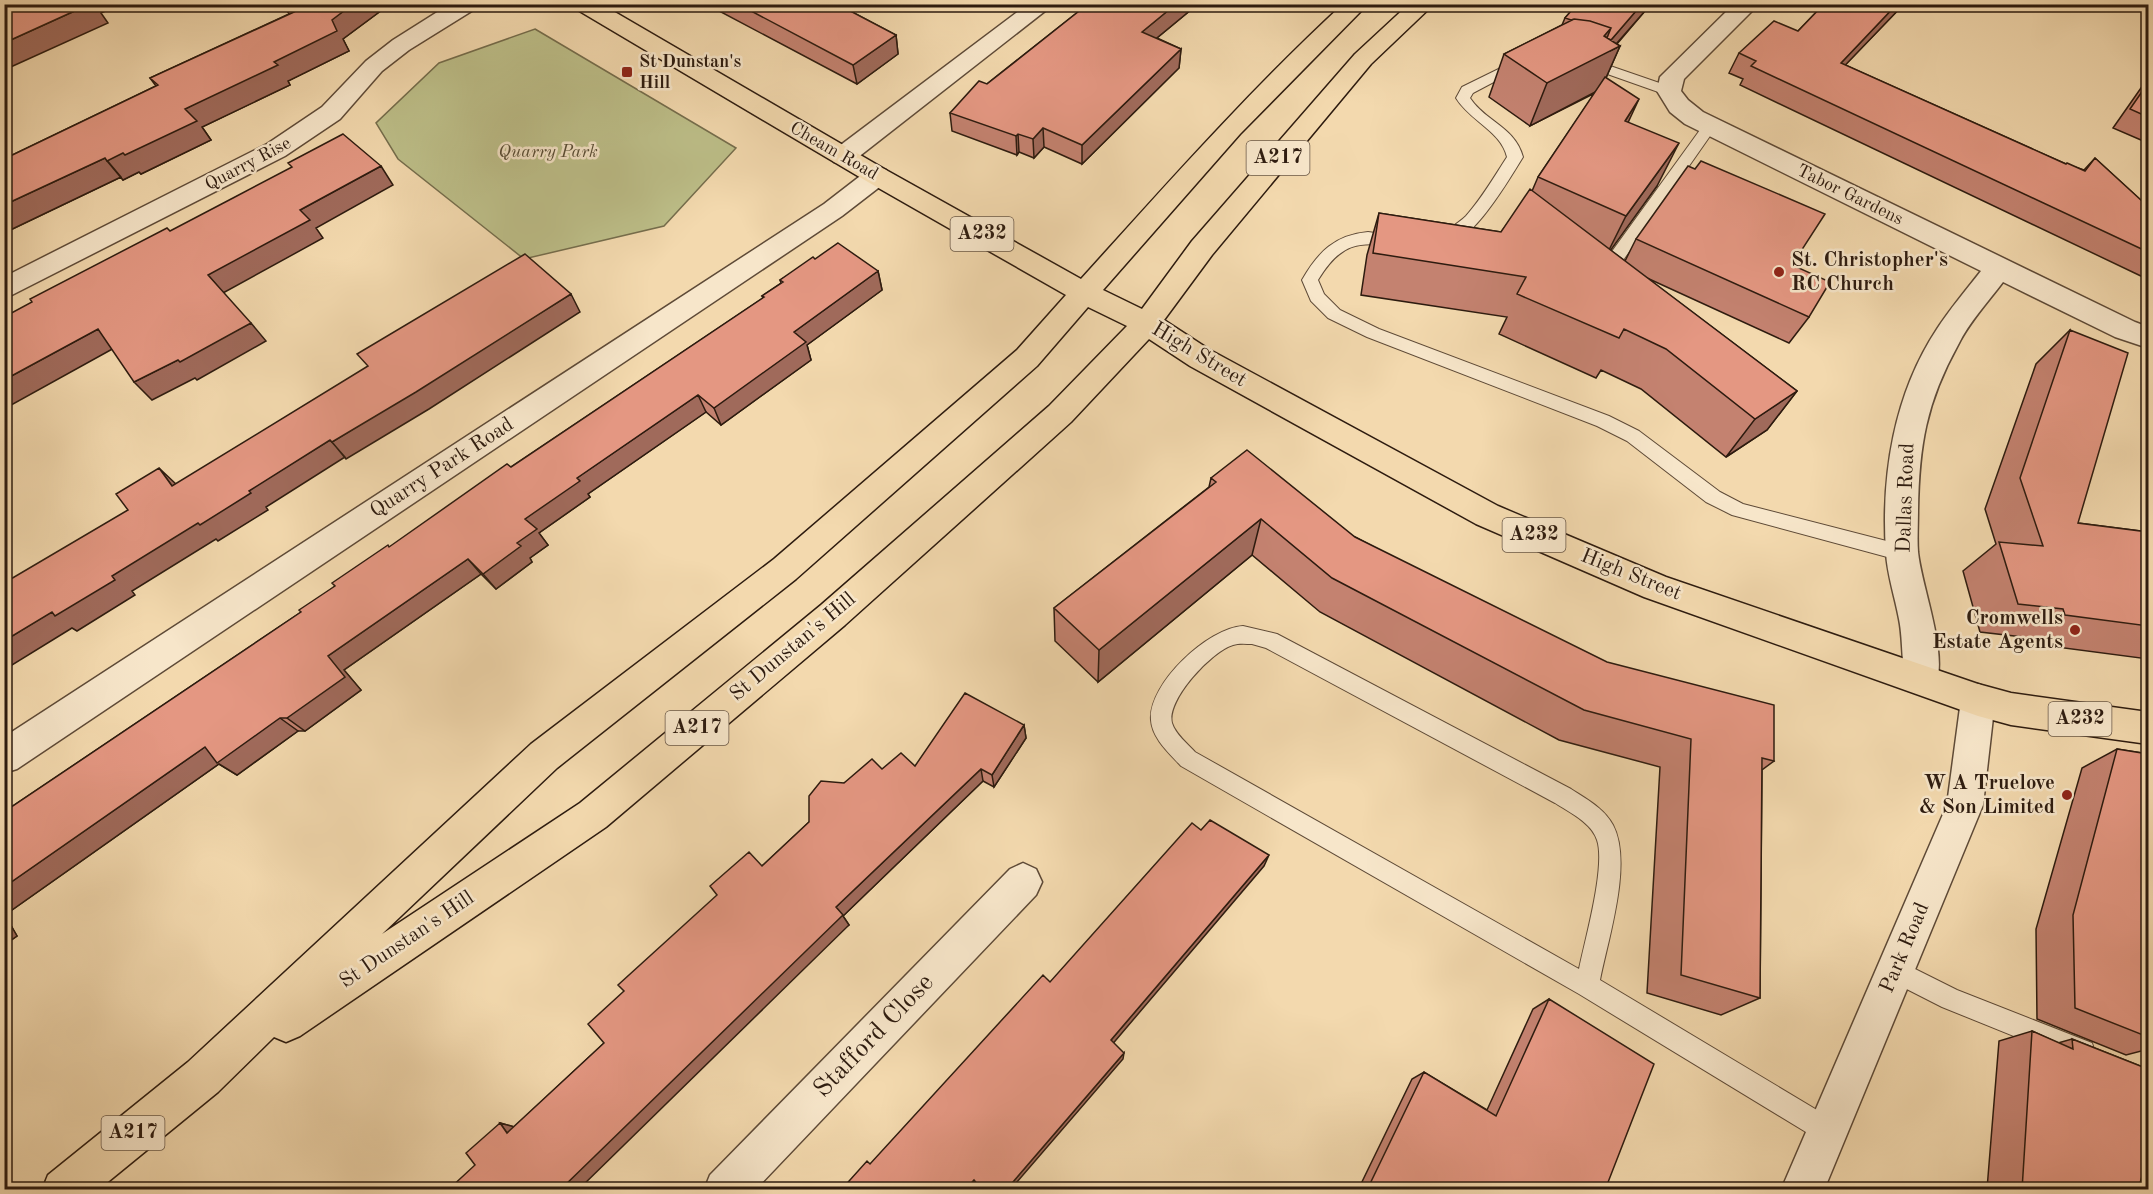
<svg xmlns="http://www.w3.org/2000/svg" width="2153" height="1194" viewBox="0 0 2153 1194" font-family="'Old Standard TT',serif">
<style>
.green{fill:#bdbf89;stroke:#756d4c;stroke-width:1.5}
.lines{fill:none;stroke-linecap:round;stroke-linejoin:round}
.service-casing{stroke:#5e4a37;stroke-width:2}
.minor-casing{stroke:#5e4a37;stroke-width:3}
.trunk-casing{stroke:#2d1b0f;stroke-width:3}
.service{fill:#f7e6ca;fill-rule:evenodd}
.minor{fill:#f7e6ca;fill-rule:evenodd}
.trunk{fill:#f3d9ae;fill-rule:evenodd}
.wall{fill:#c48270;stroke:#2d1b0f;stroke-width:1.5}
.shaded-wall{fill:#a06a5b;stroke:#2d1b0f;stroke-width:1.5}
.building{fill:#e49782;stroke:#2d1b0f;stroke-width:1.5}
.poi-dot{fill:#8f2418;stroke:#f7e6ca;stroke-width:2}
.labels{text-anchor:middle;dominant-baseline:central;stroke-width:5;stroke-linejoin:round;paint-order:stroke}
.far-poi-label{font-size:18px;font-weight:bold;fill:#2d1b0f;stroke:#f7e6ca;text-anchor:start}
.far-street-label{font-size:18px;fill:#2d1b0f;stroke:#f7e6ca}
.far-park-label{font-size:18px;font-style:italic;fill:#584c34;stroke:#f7e6ca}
.shield{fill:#f7e6ca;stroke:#6a5847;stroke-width:1.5}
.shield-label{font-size:20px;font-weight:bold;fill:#2d1b0f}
.poi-label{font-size:21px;font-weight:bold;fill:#2d1b0f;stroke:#f7e6ca;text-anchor:end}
.street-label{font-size:21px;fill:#2d1b0f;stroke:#f7e6ca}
.near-street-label{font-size:26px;fill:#2d1b0f;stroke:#f7e6ca}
</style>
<rect width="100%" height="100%" fill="#f3d9ae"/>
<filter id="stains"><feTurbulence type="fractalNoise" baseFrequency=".00333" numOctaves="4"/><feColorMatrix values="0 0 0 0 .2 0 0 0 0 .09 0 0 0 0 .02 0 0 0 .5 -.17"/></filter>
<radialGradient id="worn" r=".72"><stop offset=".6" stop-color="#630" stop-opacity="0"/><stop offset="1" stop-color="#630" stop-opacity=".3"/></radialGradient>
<path class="green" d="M 535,29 L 736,148 L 664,226 L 524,259 L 398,159 L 376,123 L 439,63 Z"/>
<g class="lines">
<defs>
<path id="service" d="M 1584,57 L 1674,88 L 1676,91 L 1674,94 L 1664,94 L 1579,64 L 1577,61 L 1579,58 Z
M 1519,59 L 1526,63 L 1524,66 L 1473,93 L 1470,98 C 1486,122 1515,127 1523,157 C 1510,178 1467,253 1439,245 L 1437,241 C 1443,231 1457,225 1466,216 C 1482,198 1494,177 1507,157 C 1501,131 1470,121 1456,98 L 1462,87 Z
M 1710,121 L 1717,126 L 1612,276 L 1600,276 L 1598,272 L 1600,268 L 1705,123 Z
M 1368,232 L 1404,237 L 1406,241 L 1404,245 L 1398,247 C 1357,240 1340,244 1318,280 L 1324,294 L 1340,310 L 1379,329 L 1609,416 L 1639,431 L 1720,492 L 1743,504 L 1902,545 L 1909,547 L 1912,553 L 1909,559 L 1902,561 L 1732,515 L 1706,502 L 1627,441 L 1597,426 L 1367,337 L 1328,318 L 1311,301 L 1302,280 C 1318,252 1335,235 1368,232 Z
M 1243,626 L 1277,634 L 1571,789 C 1586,799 1604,808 1613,825 C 1633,863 1608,939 1600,980 L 1837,1122 L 1840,1131 L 1837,1140 L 1828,1143 L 1819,1140 L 1579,994 L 1181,766 C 1169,753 1152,738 1151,720 C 1148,684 1208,628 1243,626 ZM 1252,644 L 1266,648 L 1555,803 C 1569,812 1592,823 1597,840 C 1606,866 1585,940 1579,969 L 1195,752 C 1188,744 1175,734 1172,723 C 1166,700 1212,651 1233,645 C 1239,643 1246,644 1252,644 Z
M 1895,959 L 1957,990 L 2092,1043 L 2095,1052 L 2092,1061 L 2083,1064 L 1942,1007 L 1887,979 L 1883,971 L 1887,963 Z"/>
<path id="minor" d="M 450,4 L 478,4 L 475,9 L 409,50 L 382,71 L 340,119 L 285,156 L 4,299 L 4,277 L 267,144 L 322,107 L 366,61 L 393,40 Z
M 1028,4 L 1054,4 L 852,162 L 843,164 L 834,162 L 830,156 L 834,150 Z
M 1734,4 L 1759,4 L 1684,79 L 1681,91 L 1688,100 L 1703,112 L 2135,322 L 2148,327 L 2148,348 L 2115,337 L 2003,282 C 1988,302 1969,322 1958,345 C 1926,403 1919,446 1918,511 C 1918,525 1917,539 1918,552 C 1922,590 1950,656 1934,691 L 1922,695 L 1910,691 C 1900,669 1904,643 1899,619 C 1895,597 1887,574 1886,552 C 1881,475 1894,394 1937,329 C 1950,309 1966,290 1981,271 L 1685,124 L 1670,112 L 1657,91 L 1660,77 Z
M 877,167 L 886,170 L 890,176 L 886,182 L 842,216 L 17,769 L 4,773 L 4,737 L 824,204 L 868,170 Z
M 1978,684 L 1990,689 L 1995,700 L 1983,805 L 1824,1190 L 1781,1190 L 1947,805 L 1961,700 L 1966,689 Z
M 1023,863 L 1036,869 L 1042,882 L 1036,895 L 755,1190 L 704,1190 L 710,1175 L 1010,869 Z"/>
<path id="trunk" d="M 573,4 L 601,4 L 886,170 L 1081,279 C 1166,185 1250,90 1343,4 L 1368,4 L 1240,134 L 1103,290 L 1142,309 L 1192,241 L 1355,54 L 1409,4 L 1434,4 L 1371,64 L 1212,255 L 1164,320 L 1210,350 L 1498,506 L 1666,577 L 1978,684 L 2011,693 L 2148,712 L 2148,744 L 2011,725 L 1978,716 L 1644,597 L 1476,524 L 1190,366 L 1149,339 L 1071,422 L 845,625 L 606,827 L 300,1036 L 286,1042 L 274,1037 L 218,1092 L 98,1190 L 42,1190 L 48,1175 L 188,1062 L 531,744 L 774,559 L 1017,350 L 1066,295 L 868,182 L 576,9 ZM 1088,307 L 1127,326 L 1049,406 L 821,605 L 580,803 L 382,934 L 557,768 L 796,579 L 1037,366 Z"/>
</defs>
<use href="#service" class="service-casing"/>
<use href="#minor" class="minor-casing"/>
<use href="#trunk" class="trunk-casing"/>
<use href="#service" class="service"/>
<use href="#minor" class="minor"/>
<use href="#trunk" class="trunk"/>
</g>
<path class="wall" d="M 283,4 L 390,4 L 343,39 L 349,51 L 288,81 L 290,85 L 202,127 L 211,140 L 141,174 L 139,172 L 123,180 L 121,177 L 4,233 L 4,159 L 156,86 L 150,78 L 289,14 Z
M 706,4 L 837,4 L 896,35 L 898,54 L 857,84 Z
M 1088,4 L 1198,4 L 1157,38 L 1181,49 L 1179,68 L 1082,164 L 1044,147 L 1034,158 L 1019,152 L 1017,155 L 952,131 L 950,113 Z
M 1574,4 L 1651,4 L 1617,44 L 1620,46 L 1606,78 L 1628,122 L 1657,186 L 1610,250 L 1625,261 L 1636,239 L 1792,265 L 1809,317 L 1789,343 L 1647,278 L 1797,391 L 1767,430 L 1726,457 L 1641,389 L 1601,370 L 1596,378 L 1499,334 L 1507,317 L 1361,295 L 1367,255 L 1379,213 L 1501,232 L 1532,191 L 1538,177 L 1595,93 L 1530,126 L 1489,97 L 1504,54 L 1562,25 L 1565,18 L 1574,8 L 1573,7 Z
M 1824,4 L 1904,4 L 1845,65 L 2066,164 L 2084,170 L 2095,158 L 2143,202 L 2148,205 L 2148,272 L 2143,277 L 1740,85 L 1743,79 L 1729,73 L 1739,53 L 1798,31 Z
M 1913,4 L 1925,4 L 1922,8 Z
M 2148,78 L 2148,143 L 2113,128 Z
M 815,259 L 878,271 L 882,290 L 807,345 L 811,360 L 721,425 L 706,412 L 588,494 L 590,497 L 539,533 L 548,545 L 530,558 L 532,562 L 496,589 L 481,574 L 344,670 L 361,690 L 305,731 L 298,731 L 237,775 L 219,764 L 5,915 L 17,936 L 4,945 L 4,812 L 301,612 L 335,586 L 390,547 L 511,467 L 763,298 L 762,296 L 781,283 L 780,280 Z
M 2070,330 L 2078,523 L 2148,532 L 2148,659 L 2026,643 L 2023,637 L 1980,632 L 1963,571 L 1996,544 L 1985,509 L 2036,364 Z
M 1211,478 L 1355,537 L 1774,761 L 1762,770 L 1760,998 L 1721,1015 L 1647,993 L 1660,767 L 1559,740 L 1320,612 L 1252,555 L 1098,682 L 1055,641 L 1054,608 L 1209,487 Z
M 1024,725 L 1026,738 L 994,787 L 983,781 L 843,916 L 849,925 L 475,1165 L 500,1123 L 514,1127 L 604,1043 L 762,866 L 809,822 L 844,783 L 882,769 L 915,766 Z
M 2117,749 L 2148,754 L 2148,1051 L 2145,1050 L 2126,1055 L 2037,1019 L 2036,929 L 2082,768 Z
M 1549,999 L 1605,1190 L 1358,1190 L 1412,1079 L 1424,1072 L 1487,1110 L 1533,1009 Z
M 2032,1031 L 2058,1043 L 2072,1039 L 2148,1069 L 2148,1187 L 2139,1188 L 2138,1190 L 1983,1190 L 1987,1189 L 1999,1041 Z"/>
<path class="shaded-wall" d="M 90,4 L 121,4 L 101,13 L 108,23 L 4,70 L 4,43 Z
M 353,4 L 390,4 L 343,39 L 349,51 L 288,81 L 290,85 L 202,127 L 211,140 L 141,174 L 139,172 L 123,180 L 107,161 L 185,109 L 274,62 Z
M 1176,4 L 1198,4 L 1141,51 L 1142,32 Z
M 1642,4 L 1651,4 L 1610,51 L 1620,46 L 1601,89 L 1530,126 L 1547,83 L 1604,36 L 1611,28 L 1610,41 Z
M 1897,4 L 1904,4 L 1829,82 L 1841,63 Z
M 896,35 L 898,54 L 857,84 L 853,65 Z
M 1181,49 L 1179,68 L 1082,164 L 1082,145 Z
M 1639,99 L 1619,142 L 1625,121 Z
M 1043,128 L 1044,147 L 1034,158 L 1033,139 Z
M 1018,134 L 1019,152 L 1017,155 L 1016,136 Z
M 1679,143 L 1657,186 L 1605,258 L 1626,216 Z
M 105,158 L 121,177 L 4,233 L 4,205 Z
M 381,166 L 393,185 L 316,228 L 323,238 L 223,293 L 208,275 L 300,210 Z
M 878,271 L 882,290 L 807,345 L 811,360 L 721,425 L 714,408 L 794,332 Z
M 571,294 L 580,312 L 429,409 L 346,459 L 332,442 Z
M 251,323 L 266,341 L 197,380 L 195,378 L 152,400 L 134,382 Z
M 98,329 L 116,347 L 4,409 L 4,380 Z
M 1797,391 L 1767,430 L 1726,457 L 1755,419 Z
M 698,395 L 706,412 L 588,494 L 590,497 L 539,533 L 548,545 L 530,558 L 532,562 L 496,589 L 483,574 L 517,543 L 525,519 L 577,478 Z
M 330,440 L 345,457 L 266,507 L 268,510 L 218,541 L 216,539 L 132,591 L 135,595 L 77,631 L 72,628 L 4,670 L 4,641 Z
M 159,468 L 177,485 L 172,486 Z
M 1261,519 L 1252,555 L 1098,682 L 1099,650 Z
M 468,559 L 481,574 L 344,670 L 361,690 L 305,731 L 287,718 L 328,656 Z
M 280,718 L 298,731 L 237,775 L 219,764 L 5,915 L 17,936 L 4,945 L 4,887 L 205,747 Z
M 1024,725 L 1026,738 L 994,787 L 992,775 Z
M 981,769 L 983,781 L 843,916 L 849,925 L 578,1190 L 560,1190 L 836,907 Z
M 1269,855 L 1264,866 L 1110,1047 L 1111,1040 Z
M 1124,1053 L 1123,1059 L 1010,1190 L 1006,1190 Z
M 500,1123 L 515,1127 L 507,1133 Z
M 974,1180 L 976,1183 L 971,1190 L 965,1190 Z"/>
<path class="building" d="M 4,4 L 90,4 L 4,43 Z
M 284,4 L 353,4 L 332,20 L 337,31 L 274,62 L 278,65 L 185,109 L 197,121 L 125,155 L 123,153 L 107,161 L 105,158 L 4,205 L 4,159 L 158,85 L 150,78 L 294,12 Z
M 738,4 L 837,4 L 896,35 L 853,65 Z
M 1088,4 L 1176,4 L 1142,32 L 1181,49 L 1082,145 L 1043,128 L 1033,139 L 1018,134 L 1016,136 L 950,113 L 979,81 L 987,84 Z
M 1577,4 L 1642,4 L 1611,40 L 1607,38 L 1611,28 L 1590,21 L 1574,19 L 1571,20 L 1565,18 Z
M 1824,4 L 1897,4 L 1841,63 L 2066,164 L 2067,163 L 2085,171 L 2095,158 L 2143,202 L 2148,205 L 2148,252 L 1751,66 L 1756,61 L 1739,53 L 1774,21 L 1798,31 Z
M 1574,19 L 1590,21 L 1611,28 L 1604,36 L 1620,46 L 1547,83 L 1504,54 Z
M 1605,77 L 1639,99 L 1625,121 L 1679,143 L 1626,216 L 1538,177 Z
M 2148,83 L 2148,117 L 2130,109 Z
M 343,134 L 381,166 L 300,210 L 310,220 L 208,275 L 251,323 L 180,362 L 178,360 L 134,382 L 98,329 L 4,380 L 4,317 L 32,302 L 30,299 L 167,228 L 170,231 L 233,198 L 292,167 L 288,163 Z
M 1701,161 L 1825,214 L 1792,265 L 1830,282 L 1809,317 L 1636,239 L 1688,166 L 1695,169 Z
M 1530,189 L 1797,391 L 1755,419 L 1666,349 L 1624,329 L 1619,338 L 1517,294 L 1526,277 L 1373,253 L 1379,213 L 1501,232 Z
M 838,243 L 878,271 L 794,332 L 806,342 L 714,408 L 698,395 L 577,478 L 580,481 L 525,519 L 537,529 L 517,543 L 521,546 L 483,574 L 468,559 L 328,656 L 345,677 L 287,718 L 280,718 L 217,763 L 205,747 L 4,887 L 4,812 L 301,612 L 299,610 L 335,586 L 332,583 L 388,545 L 389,547 L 507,464 L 511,467 L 764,297 L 762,296 L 783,282 L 780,280 L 813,257 L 815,259 Z
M 525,254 L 571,294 L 416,392 L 332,442 L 330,440 L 249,491 L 251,493 L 200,525 L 198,523 L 112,576 L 115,580 L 55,616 L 52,612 L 4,641 L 4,583 L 128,510 L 116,494 L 159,468 L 172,486 L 368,366 L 357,354 Z
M 2070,330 L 2128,353 L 2078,523 L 2148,532 L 2148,626 L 2065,615 L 2063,609 L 2018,604 L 1999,542 L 2043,546 L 2020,478 Z
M 1247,450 L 1355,537 L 1607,662 L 1774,705 L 1774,761 L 1762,758 L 1760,998 L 1681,975 L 1691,739 L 1584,710 L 1332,578 L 1261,519 L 1099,650 L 1054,608 L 1216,482 L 1211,478 Z
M 965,693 L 1024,725 L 992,775 L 981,769 L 836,907 L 843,915 L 560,1190 L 448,1190 L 475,1165 L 466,1153 L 500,1123 L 507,1133 L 604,1043 L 588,1024 L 624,991 L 618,985 L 717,895 L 710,886 L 749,852 L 762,866 L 809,822 L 809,796 L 821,781 L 844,783 L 872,759 L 882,769 L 901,753 L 915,766 Z
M 2117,749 L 2148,754 L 2148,1037 L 2075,1008 L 2073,915 Z
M 1210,820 L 1269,855 L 1111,1040 L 1124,1053 L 1006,1190 L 982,1190 L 974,1180 L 965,1190 L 841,1190 L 867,1161 L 870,1164 L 1043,975 L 1050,982 L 1192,823 L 1201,830 Z
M 1549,999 L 1654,1064 L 1605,1190 L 1367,1190 L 1424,1072 L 1496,1116 Z
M 2032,1031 L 2073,1049 L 2072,1039 L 2148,1069 L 2148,1179 L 2142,1176 L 2138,1190 L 2022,1190 Z"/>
<g class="poi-dot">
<rect x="621" y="66" width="12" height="12" rx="3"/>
<circle cx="1779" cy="272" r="6"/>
<circle cx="2075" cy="630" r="6"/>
<circle cx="2067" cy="795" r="6"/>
</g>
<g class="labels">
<g class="far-poi-label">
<text x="639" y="62">St Dunstan's<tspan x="639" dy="21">Hill</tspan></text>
</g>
<g class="far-street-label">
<text transform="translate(834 151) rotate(30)">Cheam Road</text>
<text transform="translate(248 164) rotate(-28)">Quarry Rise</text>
<text transform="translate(1850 195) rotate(26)">Tabor Gardens</text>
</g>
<g class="far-park-label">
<text x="548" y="152">Quarry Park</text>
</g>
<g class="shield">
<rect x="1246.5" y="141" width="63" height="34" rx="4.5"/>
<rect x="950.5" y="217" width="63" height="34" rx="4.5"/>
<rect x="1502.5" y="518" width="63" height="34" rx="4.5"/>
<rect x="2048.5" y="702" width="63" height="34" rx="4.5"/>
<rect x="665.5" y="711" width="63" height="34" rx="4.5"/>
<rect x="101.5" y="1116" width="63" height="34" rx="4.5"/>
</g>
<g class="shield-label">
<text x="1278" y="158">A217</text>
<text x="982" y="234">A232</text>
<text x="1534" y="535">A232</text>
<text x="2080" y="719">A232</text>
<text x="697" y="728">A217</text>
<text x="133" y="1133">A217</text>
</g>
<g class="poi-label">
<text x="1791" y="260" text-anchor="start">St. Christopher's<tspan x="1791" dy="24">RC Church</tspan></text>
<text x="2063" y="618">Cromwells<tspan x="2063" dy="24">Estate Agents</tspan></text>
<text x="2055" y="783">W A Truelove<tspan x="2055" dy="24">&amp; Son Limited</tspan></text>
</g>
<g class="street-label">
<text transform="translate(1199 355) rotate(31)">High Street</text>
<text transform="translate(442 468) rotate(-33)">Quarry Park Road</text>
<text transform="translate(1906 498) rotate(-88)">Dallas Road</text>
<text transform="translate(1631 575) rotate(22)">High Street</text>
<text transform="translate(793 647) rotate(-40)">St Dunstan's Hill</text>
<text transform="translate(407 940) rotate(-34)">St Dunstan's Hill</text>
<text transform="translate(1905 948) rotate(-67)">Park Road</text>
</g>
<g class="near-street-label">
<text transform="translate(874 1036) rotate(-46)">Stafford Close</text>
</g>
</g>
<rect width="2153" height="1194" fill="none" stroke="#f3d9ae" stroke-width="24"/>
<rect x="6" y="6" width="2141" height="1182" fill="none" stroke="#2d1b0f" stroke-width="3"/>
<rect x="12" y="12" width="2129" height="1170" fill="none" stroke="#2d1b0f" stroke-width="1.5"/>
<rect width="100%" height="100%" filter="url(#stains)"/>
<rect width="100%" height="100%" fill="url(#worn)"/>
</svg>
